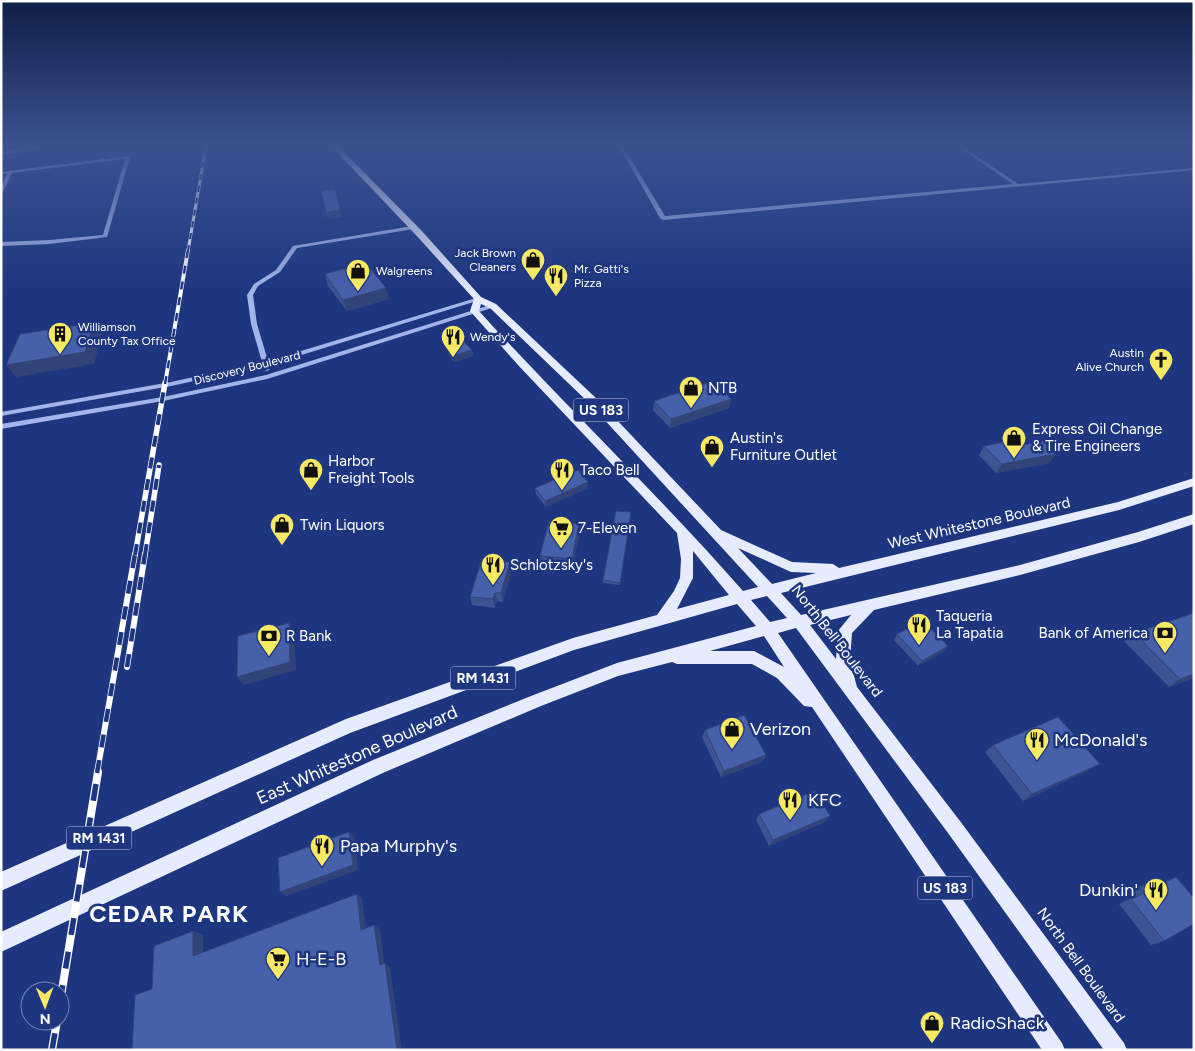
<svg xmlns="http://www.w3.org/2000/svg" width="1195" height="1051" viewBox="0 0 1195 1051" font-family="Figtree,sans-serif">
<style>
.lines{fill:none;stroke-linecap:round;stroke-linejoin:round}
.stream{stroke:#97aeea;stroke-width:2.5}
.minor{fill:#a3b5e8;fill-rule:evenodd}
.major{fill:#e6ebfe;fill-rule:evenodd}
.rail-far4-casing{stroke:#fff;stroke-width:3}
.rail-far3-casing{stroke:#fff;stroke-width:4}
.rail-far2-casing{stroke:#fff;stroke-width:5.5}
.rail-far1-casing{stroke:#fff;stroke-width:6}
.rail-casing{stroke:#fff;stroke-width:8}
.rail-far4{stroke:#1e3680;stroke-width:2;stroke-dasharray:6;stroke-linecap:butt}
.rail-far3{stroke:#1e3680;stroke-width:2.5;stroke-dasharray:8;stroke-linecap:butt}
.rail-far2{stroke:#1e3680;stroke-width:4;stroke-dasharray:11;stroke-linecap:butt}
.rail-far1{stroke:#1e3680;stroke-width:4.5;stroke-dasharray:13;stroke-linecap:butt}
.rail{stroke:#1e3680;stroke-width:5.5;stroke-dasharray:17;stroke-linecap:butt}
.wall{fill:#3d5392}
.shaded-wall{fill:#324377}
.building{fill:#4760aa;stroke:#324377}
.labels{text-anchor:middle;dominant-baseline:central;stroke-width:5;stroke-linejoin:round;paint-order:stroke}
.far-poi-label{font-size:12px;fill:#fff;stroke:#1e3680;text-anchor:start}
.far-street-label{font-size:12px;fill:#fff;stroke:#1e3680}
.shield{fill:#1e3680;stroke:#bcc3d9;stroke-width:1}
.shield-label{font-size:14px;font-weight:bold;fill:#fff}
.poi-label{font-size:15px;fill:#fff;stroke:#1e3680;text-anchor:start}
.street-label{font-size:15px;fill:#fff;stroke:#1e3680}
.near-poi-label{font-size:18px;fill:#fff;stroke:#1e3680;text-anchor:start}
.near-street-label{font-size:18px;fill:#fff;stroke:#1e3680}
.near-district-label{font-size:24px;font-weight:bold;letter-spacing:1px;fill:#fff;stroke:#1e3680}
</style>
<rect width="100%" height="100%" fill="#1e3680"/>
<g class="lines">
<path class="stream" d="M 1,153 L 55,146"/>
<path class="minor" d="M 619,146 L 623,146 L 665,216 L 1013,184 L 957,146 L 962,146 L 1018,184 L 1194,168 L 1194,170 L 663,220 L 660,218 Z
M 128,156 L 130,157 L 107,237 L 49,244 L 1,246 L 1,242 L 49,240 L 103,235 L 125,159 L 12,173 L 3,192 L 1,193 L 1,186 L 7,174 L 1,174 L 1,172 Z
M 412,226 L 415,228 L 414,229 L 297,248 L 280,272 L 258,286 L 253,295 L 257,324 L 268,361 L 476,298 L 480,298 L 480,300 L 269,365 L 270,369 L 267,371 L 265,370 L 263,366 L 171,386 L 1,416 L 1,412 L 171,382 L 262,362 L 251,324 L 247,295 L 254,284 L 276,270 L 293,246 Z
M 493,304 L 496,306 L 495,307 L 267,379 L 163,401 L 1,429 L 1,424 L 163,397 L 266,375 Z"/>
<path class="major" d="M 331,146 L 338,146 L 421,230 L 481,297 L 496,304 L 597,399 L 721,530 L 792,562 L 833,564 L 839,568 L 1118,502 L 1194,478 L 1194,486 L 1119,510 L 781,593 L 801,615 L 1020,565 L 1138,532 L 1194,514 L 1194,524 L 1139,542 L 1020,575 L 874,610 L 852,633 L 850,661 L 857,687 L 960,821 L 1124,1043 L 1127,1050 L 1104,1050 L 948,833 L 796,628 L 778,633 L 1062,1043 L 1065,1050 L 1042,1050 L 812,707 L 804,706 L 777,678 L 752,664 L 677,664 L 672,662 L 618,676 L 541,706 L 385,772 L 1,952 L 1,932 L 373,760 L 531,696 L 617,663 L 756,626 L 737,604 L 574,650 L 350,733 L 1,891 L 1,872 L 346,719 L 573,638 L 657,615 L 674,591 L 680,578 L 681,559 L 677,533 L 518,365 L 470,311 L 474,299 L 415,234 ZM 481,304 L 490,308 L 589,403 L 758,587 L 743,591 C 658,494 565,406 479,311 ZM 738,548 L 791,572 L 816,573 L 772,584 ZM 693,551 L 729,595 L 677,609 L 693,578 ZM 767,596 L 787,618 L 770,622 L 751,600 ZM 851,615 L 838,631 L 836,659 L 810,625 ZM 764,636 L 784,667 L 754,651 L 710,651 Z"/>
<defs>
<path id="rail-far4" d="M 188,251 L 206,146"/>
<path id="rail-far3" d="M 165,384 L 188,250"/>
<path id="rail-far2" d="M 135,555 L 165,383
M 145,555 L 159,465"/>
<path id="rail-far1" d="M 127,667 L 145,554
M 97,773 L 135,554"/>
<path id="rail" d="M 60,1002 L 98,772
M 52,1050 L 57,1021"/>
</defs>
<use href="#rail-far4" class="rail-far4-casing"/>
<use href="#rail-far3" class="rail-far3-casing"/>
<use href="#rail-far2" class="rail-far2-casing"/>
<use href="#rail-far1" class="rail-far1-casing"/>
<use href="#rail" class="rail-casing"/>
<use href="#rail-far4" class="rail-far4"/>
<use href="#rail-far3" class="rail-far3"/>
<use href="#rail-far2" class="rail-far2"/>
<use href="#rail-far1" class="rail-far1"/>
<use href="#rail" class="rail"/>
</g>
<path class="wall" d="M 325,274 L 389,299 L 347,311 L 328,286 Z
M 446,347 L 472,350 L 473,356 L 454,362 L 448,353 Z
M 731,399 L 729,408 L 670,428 L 653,410 L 654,401 Z
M 984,446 L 1014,447 L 1056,454 L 1049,463 L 996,473 L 979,455 Z
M 588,482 L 588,488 L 546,507 L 536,494 L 535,488 Z
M 631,515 L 620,585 L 603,583 L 603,580 Z
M 580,533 L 572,568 L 541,564 L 540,556 Z
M 510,562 L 511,571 L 503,602 L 497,601 L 495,608 L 472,605 L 470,597 Z
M 1134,633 L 1194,678 L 1169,687 L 1124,641 Z
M 897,634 L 944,651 L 918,666 L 894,640 Z
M 705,730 L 766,755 L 762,762 L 721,777 L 702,737 Z
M 993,745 L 1089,770 L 1023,801 L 985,752 Z
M 759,814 L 830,816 L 825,822 L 769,846 L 756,820 Z
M 1176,877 L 1164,941 L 1151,945 L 1119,904 L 1132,898 L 1128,892 L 1141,886 L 1154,881 L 1157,885 Z"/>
<path class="shaded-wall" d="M 335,189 L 342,217 L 328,219 L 326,212 Z
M 386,288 L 389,299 L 347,311 L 343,300 Z
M 94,323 L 102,334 L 94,364 L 16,377 L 6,365 Z
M 472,350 L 473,356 L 454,362 L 453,356 Z
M 731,399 L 729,408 L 670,428 L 671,419 Z
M 1056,454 L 1049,463 L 996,473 L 1002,464 Z
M 588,482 L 588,488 L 546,507 L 545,501 Z
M 579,524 L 580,533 L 572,568 L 572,559 Z
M 510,562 L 511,571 L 503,602 L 501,593 Z
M 495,593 L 497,601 L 495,608 L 493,599 Z
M 289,623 L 294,631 L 296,670 L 243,685 L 237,677 Z
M 948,646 L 944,651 L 918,666 L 922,661 Z
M 1194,674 L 1194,678 L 1169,687 L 1180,679 Z
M 766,755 L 762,762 L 721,777 L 724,771 Z
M 1100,764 L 1089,770 L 1023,801 L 1032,794 Z
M 830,816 L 825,822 L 769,846 L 773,840 Z
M 349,832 L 355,838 L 358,870 L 287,896 L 280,892 Z
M 357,894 L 362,898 L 367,934 L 361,930 Z
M 374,925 L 380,929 L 385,968 L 380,965 Z
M 193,931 L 203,935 L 203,960 L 193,956 Z
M 385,963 L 390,967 L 402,1050 L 397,1050 Z"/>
<path class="building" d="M 335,189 L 340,210 L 326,212 L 321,191 Z
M 366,263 L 386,288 L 343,300 L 325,274 Z
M 94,323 L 85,352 L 6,365 L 20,334 Z
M 464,342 L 472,350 L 453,356 L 446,347 Z
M 713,381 L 731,399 L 671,419 L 654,401 Z
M 1009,441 L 1014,447 L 1043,441 L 1056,454 L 1002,464 L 984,446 Z
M 578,470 L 588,482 L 545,501 L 535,488 Z
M 616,511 L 631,512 L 620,583 L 603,580 Z
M 549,521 L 579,524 L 572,559 L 540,556 Z
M 482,559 L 510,562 L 501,593 L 495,593 L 493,599 L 470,597 Z
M 1194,613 L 1194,674 L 1180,679 L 1134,633 Z
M 923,621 L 948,646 L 922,661 L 897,634 Z
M 289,623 L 290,662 L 237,677 L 238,636 Z
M 744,715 L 766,755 L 724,771 L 705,730 Z
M 1058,717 L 1100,764 L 1032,794 L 993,745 Z
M 815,791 L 830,816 L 773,840 L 759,814 Z
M 349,832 L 353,865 L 280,892 L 278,858 Z
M 1176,877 L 1194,898 L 1194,924 L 1164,941 L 1131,899 L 1144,893 L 1140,888 L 1154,881 L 1158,886 Z
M 357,894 L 361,930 L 374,925 L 380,965 L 385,963 L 397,1050 L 132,1050 L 135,995 L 152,989 L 154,946 L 193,931 L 193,956 Z"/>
<linearGradient id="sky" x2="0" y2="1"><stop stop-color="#101e46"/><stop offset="0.5" stop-color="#3b5291"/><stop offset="1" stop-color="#3b5291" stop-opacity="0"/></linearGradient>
<rect width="1195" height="293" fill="url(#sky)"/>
<defs>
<symbol id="shop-pin" viewBox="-11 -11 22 30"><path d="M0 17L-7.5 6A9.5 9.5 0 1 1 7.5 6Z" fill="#f7e963" stroke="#1e3680"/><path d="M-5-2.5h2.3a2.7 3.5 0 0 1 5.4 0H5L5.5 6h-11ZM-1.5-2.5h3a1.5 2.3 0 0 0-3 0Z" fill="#111"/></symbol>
<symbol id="restaurant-pin" viewBox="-11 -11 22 30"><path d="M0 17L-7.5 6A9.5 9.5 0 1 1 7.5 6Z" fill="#f7e963" stroke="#1e3680"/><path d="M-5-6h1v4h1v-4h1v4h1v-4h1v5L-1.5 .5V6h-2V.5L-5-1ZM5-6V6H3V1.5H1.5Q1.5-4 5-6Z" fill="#111"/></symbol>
<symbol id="building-pin" viewBox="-11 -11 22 30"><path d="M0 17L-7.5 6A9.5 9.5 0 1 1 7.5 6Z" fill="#f7e963" stroke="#1e3680"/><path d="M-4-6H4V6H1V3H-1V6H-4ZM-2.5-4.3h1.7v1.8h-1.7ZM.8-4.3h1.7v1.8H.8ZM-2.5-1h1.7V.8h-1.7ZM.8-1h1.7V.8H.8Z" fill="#111"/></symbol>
<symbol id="church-pin" viewBox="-11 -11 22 30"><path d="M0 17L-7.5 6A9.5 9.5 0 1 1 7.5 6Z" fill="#f7e963" stroke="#1e3680"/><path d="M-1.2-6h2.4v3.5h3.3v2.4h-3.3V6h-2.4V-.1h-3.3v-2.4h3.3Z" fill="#111"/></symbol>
<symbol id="supermarket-pin" viewBox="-11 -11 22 30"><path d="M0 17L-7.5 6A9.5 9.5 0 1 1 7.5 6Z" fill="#f7e963" stroke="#1e3680"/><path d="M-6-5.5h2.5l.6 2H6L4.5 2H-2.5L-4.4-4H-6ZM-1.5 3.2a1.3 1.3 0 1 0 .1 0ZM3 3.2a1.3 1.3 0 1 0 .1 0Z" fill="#111"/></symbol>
<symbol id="bank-pin" viewBox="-11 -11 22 30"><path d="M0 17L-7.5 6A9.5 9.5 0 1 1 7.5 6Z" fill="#f7e963" stroke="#1e3680"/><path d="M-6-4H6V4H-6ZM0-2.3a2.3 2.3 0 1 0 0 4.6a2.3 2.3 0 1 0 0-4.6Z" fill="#111"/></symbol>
</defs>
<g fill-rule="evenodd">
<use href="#shop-pin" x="519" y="246" width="28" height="38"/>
<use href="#shop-pin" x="344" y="257" width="28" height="38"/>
<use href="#restaurant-pin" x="542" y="262" width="28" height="38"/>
<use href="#building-pin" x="46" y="320" width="28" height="38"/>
<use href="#restaurant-pin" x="439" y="323" width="28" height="38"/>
<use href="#church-pin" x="1147" y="346" width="28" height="38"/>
<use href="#shop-pin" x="677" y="374" width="28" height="38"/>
<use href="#shop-pin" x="1000" y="424" width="28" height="38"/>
<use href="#shop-pin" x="698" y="433" width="28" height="38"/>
<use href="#shop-pin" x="297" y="456" width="28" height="38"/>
<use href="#restaurant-pin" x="548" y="456" width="28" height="38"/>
<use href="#shop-pin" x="268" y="511" width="28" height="38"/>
<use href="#supermarket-pin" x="547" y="514" width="28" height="38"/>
<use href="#restaurant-pin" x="479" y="551" width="28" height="38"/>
<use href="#restaurant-pin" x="905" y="611" width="28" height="38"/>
<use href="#bank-pin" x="1151" y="619" width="28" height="38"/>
<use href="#bank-pin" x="255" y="622" width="28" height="38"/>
<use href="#shop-pin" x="718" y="715" width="28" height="38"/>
<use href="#restaurant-pin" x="1023" y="726" width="28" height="38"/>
<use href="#restaurant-pin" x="776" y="786" width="28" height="38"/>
<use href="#restaurant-pin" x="308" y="832" width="28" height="38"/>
<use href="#restaurant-pin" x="1142" y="876" width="28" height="38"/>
<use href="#supermarket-pin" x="264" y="945" width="28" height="38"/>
<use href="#shop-pin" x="918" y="1009" width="28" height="38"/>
</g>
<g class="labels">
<g class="far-poi-label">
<text x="516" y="253" text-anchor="end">Jack Brown<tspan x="516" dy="14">Cleaners</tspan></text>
<text x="574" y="269">Mr. Gatti's<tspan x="574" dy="14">Pizza</tspan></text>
<text x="376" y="271">Walgreens</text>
<text x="78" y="327">Williamson<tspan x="78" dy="14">County Tax Office</tspan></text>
<text x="470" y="337">Wendy's</text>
<text x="1144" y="353" text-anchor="end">Austin<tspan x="1144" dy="14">Alive Church</tspan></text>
</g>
<g class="far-street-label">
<text transform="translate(247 368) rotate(-14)">Discovery Boulevard</text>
</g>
<g class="shield">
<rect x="573.5" y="398.5" width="55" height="23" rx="4"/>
<rect x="450.5" y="666.5" width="65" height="23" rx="4"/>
<rect x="66.5" y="826.5" width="65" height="23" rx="4"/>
<rect x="917.5" y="876.5" width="55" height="23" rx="4"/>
</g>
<g class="shield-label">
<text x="601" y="410">US 183</text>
<text x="483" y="678">RM 1431</text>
<text x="99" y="838">RM 1431</text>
<text x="945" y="888">US 183</text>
</g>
<g class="poi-label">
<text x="708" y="388">NTB</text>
<text x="1032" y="429">Express Oil Change<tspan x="1032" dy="17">&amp; Tire Engineers</tspan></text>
<text x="730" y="438">Austin's<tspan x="730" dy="17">Furniture Outlet</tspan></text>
<text x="328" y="461">Harbor<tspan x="328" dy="17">Freight Tools</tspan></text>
<text x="580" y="470">Taco Bell</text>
<text x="300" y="525">Twin Liquors</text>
<text x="578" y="528">7-Eleven</text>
<text x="510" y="565">Schlotzsky's</text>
<text x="936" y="616">Taqueria<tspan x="936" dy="17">La Tapatia</tspan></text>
<text x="1148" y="633" text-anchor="end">Bank of America</text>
<text x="286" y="636">R Bank</text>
</g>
<g class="street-label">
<text transform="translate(979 523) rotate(-13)">West Whitestone Boulevard</text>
<text transform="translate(837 641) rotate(52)">North Bell Boulevard</text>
<text transform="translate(1081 965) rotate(54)">North Bell Boulevard</text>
</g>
<g class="near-poi-label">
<text x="750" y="729">Verizon</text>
<text x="1054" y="740">McDonald's</text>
<text x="808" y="800">KFC</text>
<text x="340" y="846">Papa Murphy's</text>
<text x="1138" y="890" text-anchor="end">Dunkin'</text>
<text x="296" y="959">H-E-B</text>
<text x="950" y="1023">RadioShack</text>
</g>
<g class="near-street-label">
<text transform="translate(357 755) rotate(-24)">East Whitestone Boulevard</text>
</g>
<g class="near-district-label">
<text x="169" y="913">CEDAR PARK</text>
</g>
</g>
<rect width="1195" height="1051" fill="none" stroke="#ffffff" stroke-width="5"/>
<g transform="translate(45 1006) rotate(179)"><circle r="24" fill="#1e3680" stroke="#7886b3"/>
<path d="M0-4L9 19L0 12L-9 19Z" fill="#f7e963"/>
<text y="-8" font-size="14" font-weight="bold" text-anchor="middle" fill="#ffffff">N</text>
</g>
</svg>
